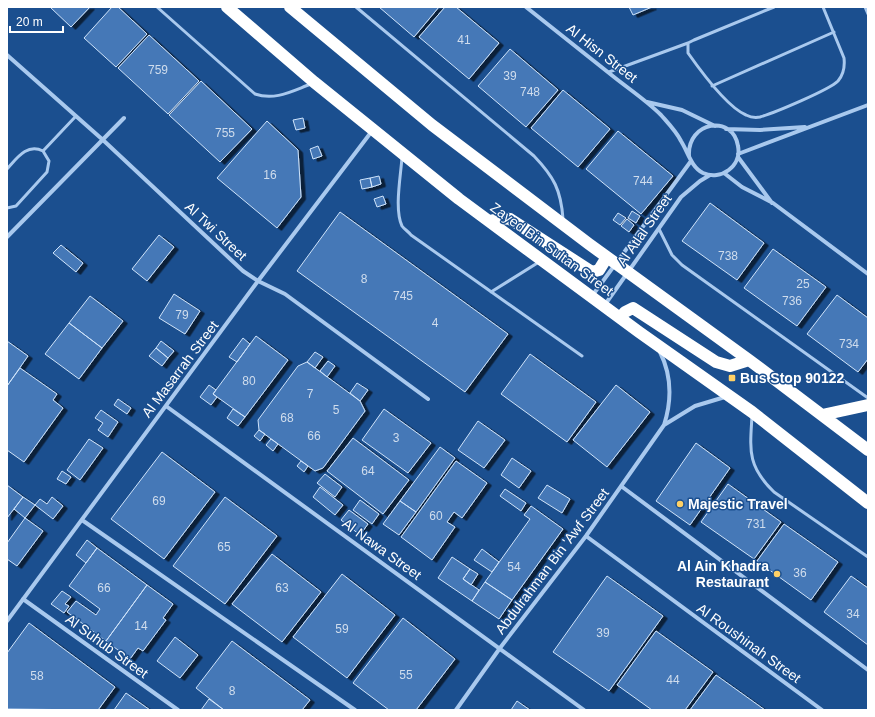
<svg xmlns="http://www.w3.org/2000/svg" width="875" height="717" viewBox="0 0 875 717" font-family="Arial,sans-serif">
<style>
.building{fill:#4478b7;stroke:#cfe3fa;filter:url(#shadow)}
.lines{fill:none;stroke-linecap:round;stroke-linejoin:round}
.lane{stroke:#a9c9ee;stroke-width:3}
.street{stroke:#a9c9ee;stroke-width:4}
.highway{stroke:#fff;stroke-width:12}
.poi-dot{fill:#ffd166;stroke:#1b4f8f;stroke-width:1.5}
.labels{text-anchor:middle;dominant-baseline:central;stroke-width:3;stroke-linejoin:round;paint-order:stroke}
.number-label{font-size:12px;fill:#d0dded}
.street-label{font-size:14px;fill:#fff;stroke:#1b4f8f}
.poi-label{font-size:14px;font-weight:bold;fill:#fff;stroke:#1b4f8f;text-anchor:start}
</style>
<defs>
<filter id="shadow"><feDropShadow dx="4.5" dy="2.5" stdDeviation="0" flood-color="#0009"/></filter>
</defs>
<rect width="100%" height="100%" fill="#1b4f8f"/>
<path class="building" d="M 50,7 L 90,7 L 71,27 Z
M 112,7 L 118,7 L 147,34 L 116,67 L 84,38 Z
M 379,7 L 439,7 L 414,37 Z
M 445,7 L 456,7 L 499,43 L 469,79 L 419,37 Z
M 629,7 L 652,7 L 633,15 Z
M 149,35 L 199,81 L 168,114 L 118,68 Z
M 510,49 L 558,90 L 526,127 L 478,86 Z
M 201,81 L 252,129 L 220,162 L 169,115 Z
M 563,90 L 610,129 L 578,167 L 531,128 Z
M 303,118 L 305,128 L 296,130 L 293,120 Z
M 267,121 L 298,150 L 301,197 L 277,228 L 217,178 Z
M 618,131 L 673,176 L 641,214 L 586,169 Z
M 318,146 L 322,156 L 313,159 L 310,149 Z
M 379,176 L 381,184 L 372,187 L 370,178 Z
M 370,178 L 372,187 L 362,189 L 360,180 Z
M 383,196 L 386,204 L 377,207 L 374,199 Z
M 710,203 L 764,243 L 737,280 L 682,241 Z
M 632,211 L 640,216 L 636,223 L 628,218 Z
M 340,212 L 508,334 L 465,392 L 297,271 Z
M 618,213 L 626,218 L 620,225 L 613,220 Z
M 627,219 L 634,225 L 629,232 L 621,226 Z
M 159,235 L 174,247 L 147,281 L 132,269 Z
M 61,245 L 83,263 L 76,272 L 53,253 Z
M 773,249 L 826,287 L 797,326 L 744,288 Z
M 174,294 L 200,311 L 185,334 L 159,318 Z
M 837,295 L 868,318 L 868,359 L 858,372 L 807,334 Z
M 90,296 L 123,321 L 102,348 L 69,323 Z
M 69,323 L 102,348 L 79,379 L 45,354 Z
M 256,336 L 288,360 L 245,417 L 213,394 Z
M 243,338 L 250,344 L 237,362 L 229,357 Z
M 7,341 L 28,356 L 7,386 Z
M 161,341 L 174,351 L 168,358 L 156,348 Z
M 156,348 L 168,358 L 162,366 L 149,356 Z
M 315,352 L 323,357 L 315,368 L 307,362 Z
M 530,354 L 596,402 L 567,442 L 501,394 Z
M 328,361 L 335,366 L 327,377 L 320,371 Z
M 307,362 L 360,401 L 365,411 L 323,468 L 315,471 L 259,430 L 258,420 L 298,366 Z
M 20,368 L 57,394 L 53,400 L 63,408 L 24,462 L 7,450 L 7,386 Z
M 357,383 L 368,390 L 360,401 L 350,393 Z
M 209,385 L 216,390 L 213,394 L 217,397 L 211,405 L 200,397 Z
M 616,385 L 650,412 L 607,467 L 573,440 Z
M 118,399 L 131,408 L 127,414 L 114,405 Z
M 233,409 L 245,417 L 238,426 L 227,418 Z
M 384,409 L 431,443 L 408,473 L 362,440 Z
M 101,410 L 118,422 L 108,437 L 98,430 L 103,423 L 95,418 Z
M 478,421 L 505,440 L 484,468 L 458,450 Z
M 259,430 L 265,434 L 260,441 L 254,436 Z
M 353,438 L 409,480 L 383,514 L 327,471 Z
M 89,439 L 103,448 L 80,480 L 67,470 Z
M 271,439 L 278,444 L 273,451 L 266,445 Z
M 696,443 L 730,468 L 690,525 L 656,501 Z
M 440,447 L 455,458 L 416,512 L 400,501 Z
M 162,452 L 215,492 L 164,559 L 111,519 Z
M 512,458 L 531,471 L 519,488 L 501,475 Z
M 301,461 L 308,466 L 304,472 L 297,466 Z
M 456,461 L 487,483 L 462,518 L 454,512 L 447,522 L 455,527 L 432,560 L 401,537 Z
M 62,471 L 71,477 L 66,484 L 57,479 Z
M 325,474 L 342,487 L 335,497 L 317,483 Z
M 728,484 L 781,522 L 754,559 L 701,522 Z
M 7,485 L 23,497 L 7,518 Z
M 547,485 L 570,499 L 562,513 L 538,498 Z
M 320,487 L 343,505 L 335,515 L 313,497 Z
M 505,489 L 526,503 L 521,511 L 500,496 Z
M 23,497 L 35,505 L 25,518 L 14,509 Z
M 52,497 L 63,506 L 53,519 L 35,505 L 40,499 L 47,504 Z
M 225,497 L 277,536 L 225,604 L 173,566 Z
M 360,500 L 379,514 L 372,524 L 353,510 Z
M 400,501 L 416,512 L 399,535 L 383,524 Z
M 531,506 L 563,529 L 512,600 L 485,582 L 530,519 L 524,515 Z
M 349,510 L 368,524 L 360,535 L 341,520 Z
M 25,518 L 43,531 L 17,566 L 7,559 L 7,543 Z
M 784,524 L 838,562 L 811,600 L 757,561 Z
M 87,540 L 97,548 L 86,563 L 76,555 Z
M 97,548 L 147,585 L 106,641 L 67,612 L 76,601 L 96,615 L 100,609 L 69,586 Z
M 482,549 L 499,562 L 492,572 L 474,560 Z
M 272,554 L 321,592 L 282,642 L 232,604 Z
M 452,557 L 470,569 L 463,579 L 479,590 L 472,601 L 438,578 Z
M 470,569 L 478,574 L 471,585 L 463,579 Z
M 342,574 L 395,615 L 347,678 L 293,637 Z
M 607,576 L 663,616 L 609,691 L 553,652 Z
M 851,576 L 868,588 L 868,645 L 824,612 Z
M 485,582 L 512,600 L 499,619 L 472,601 Z
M 147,585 L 173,604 L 163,618 L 166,620 L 143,651 L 138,648 L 130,659 L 106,641 Z
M 62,591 L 71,597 L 65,604 L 69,606 L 64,613 L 51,604 Z
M 403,618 L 455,659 L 416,710 L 389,710 L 353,683 Z
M 29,623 L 115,687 L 98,710 L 7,709 L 7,653 Z
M 656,631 L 713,672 L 685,710 L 652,710 L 617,685 Z
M 175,637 L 198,655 L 180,678 L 157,661 Z
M 232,641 L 310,700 L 302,710 L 224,710 L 196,688 Z
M 716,675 L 765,710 L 690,710 Z
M 126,693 L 150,710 L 114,710 Z
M 209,699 L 224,710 L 201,710 Z
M 517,701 L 530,710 L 511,710 Z"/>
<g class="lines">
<path class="lane" d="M 157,7 L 255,94 C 275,101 292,91 311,84
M 356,7 L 534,156 C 554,177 561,190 563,219
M 774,7 L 694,40 L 688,43 L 688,53 C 700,70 727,107 746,115 C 750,117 755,118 760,117 C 774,113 829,90 838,81 C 844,74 845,67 844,58 L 823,7
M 865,7 L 868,14
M 609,72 L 688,43
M 712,86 L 834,32
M 43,151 L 76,116
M 402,157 C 401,175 394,209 402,226 C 404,229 409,232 411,235 L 582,356
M 7,169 C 17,158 27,143 43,151 L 49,161 L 47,172 L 16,206 L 7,208
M 659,229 L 672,255 L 682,265 L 868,398
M 491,292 L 539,262
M 752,416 C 750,450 747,466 774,492 L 868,557"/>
<path class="street" d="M 526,7 C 555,30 584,53 614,77 C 629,89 647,101 661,115 C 668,123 676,131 681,141 C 688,152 691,167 703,173 C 721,181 742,166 738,146 C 733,114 687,121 689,156
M 7,55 L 103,140 L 243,271 L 258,281 L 285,294 L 428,399
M 647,102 L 682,110 L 715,126
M 726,129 L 760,130 L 805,127
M 738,154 L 868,105
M 738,157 L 772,203
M 724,173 L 742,187 L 773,203 L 868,274
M 7,237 L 124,118
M 592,296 L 691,161
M 604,306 L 681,197 L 700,181 L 710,175
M 660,352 C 672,376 672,400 664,425
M 166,406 L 584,710
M 621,486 L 868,670
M 82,520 L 355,710
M 586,536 L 822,710
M 23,599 L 178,710
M 7,621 L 258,281 L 372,131
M 456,710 L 500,648 L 586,536 L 664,425 L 695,406 L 725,397"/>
<path class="highway" d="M 227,7 L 314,82 L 459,199 L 639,332 L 752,412 L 868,503
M 290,7 L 432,125 L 589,244 L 749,360 L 868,450
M 489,221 L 503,218 L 510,219 L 592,272 L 599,270 L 607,257
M 620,318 L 625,312 L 633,308 L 716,362 L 730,366 L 749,360
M 822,415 L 868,405"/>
</g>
<g class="poi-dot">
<rect x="728" y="374" width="8" height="8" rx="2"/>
<circle cx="680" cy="504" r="4"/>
<circle cx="777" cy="574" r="4"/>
</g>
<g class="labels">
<g class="number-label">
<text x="464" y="40">41</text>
<text x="158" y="70">759</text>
<text x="510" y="76">39</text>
<text x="530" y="92">748</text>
<text x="225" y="133">755</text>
<text x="270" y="175">16</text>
<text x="643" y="181">744</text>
<text x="728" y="256">738</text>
<text x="364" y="279">8</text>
<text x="803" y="284">25</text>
<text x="403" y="296">745</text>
<text x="792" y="301">736</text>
<text x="182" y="315">79</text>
<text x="435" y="323">4</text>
<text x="849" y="344">734</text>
<text x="249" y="381">80</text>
<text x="310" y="394">7</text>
<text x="336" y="410">5</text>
<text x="287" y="418">68</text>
<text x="314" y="436">66</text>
<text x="396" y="438">3</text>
<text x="368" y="471">64</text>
<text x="159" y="501">69</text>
<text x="436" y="516">60</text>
<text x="756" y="524">731</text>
<text x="224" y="547">65</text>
<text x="514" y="567">54</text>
<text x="800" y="573">36</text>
<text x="104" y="588">66</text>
<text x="282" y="588">63</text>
<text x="853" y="614">34</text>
<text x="141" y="626">14</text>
<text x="342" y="629">59</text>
<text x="603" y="633">39</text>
<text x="406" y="675">55</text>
<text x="37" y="676">58</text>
<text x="673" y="680">44</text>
<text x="232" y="691">8</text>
</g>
<g class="street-label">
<text transform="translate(602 53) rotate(38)">Al Hisn Street</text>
<text transform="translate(644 230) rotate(-55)">Al Atlal Street</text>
<text transform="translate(216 231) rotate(43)">Al Twi Street</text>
<text transform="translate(552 249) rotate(36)">Zayed Bin Sultan Street</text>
<text transform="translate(180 369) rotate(-53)">Al Masarrah Street</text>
<text transform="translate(382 549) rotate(36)">Al Nawa Street</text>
<text transform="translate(552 561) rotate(-53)">Abdulrahman Bin 'Awf Street</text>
<text transform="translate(749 643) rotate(36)">Al Roushinah Street</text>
<text transform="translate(107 646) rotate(36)">Al Suhub Street</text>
</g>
<g class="poi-label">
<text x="740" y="378">Bus Stop 90122</text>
<text x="688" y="504">Majestic Travel</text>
<text x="769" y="566" text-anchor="end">Al Ain Khadra<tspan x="769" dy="16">Restaurant</tspan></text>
</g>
</g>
<rect width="875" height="717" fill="none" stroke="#ffffff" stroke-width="16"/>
<path d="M10 26v6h53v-6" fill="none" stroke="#ffffff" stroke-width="2"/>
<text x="16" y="26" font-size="12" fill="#ffffff" stroke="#1b4f8f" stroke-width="3" paint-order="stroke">20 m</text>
</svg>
